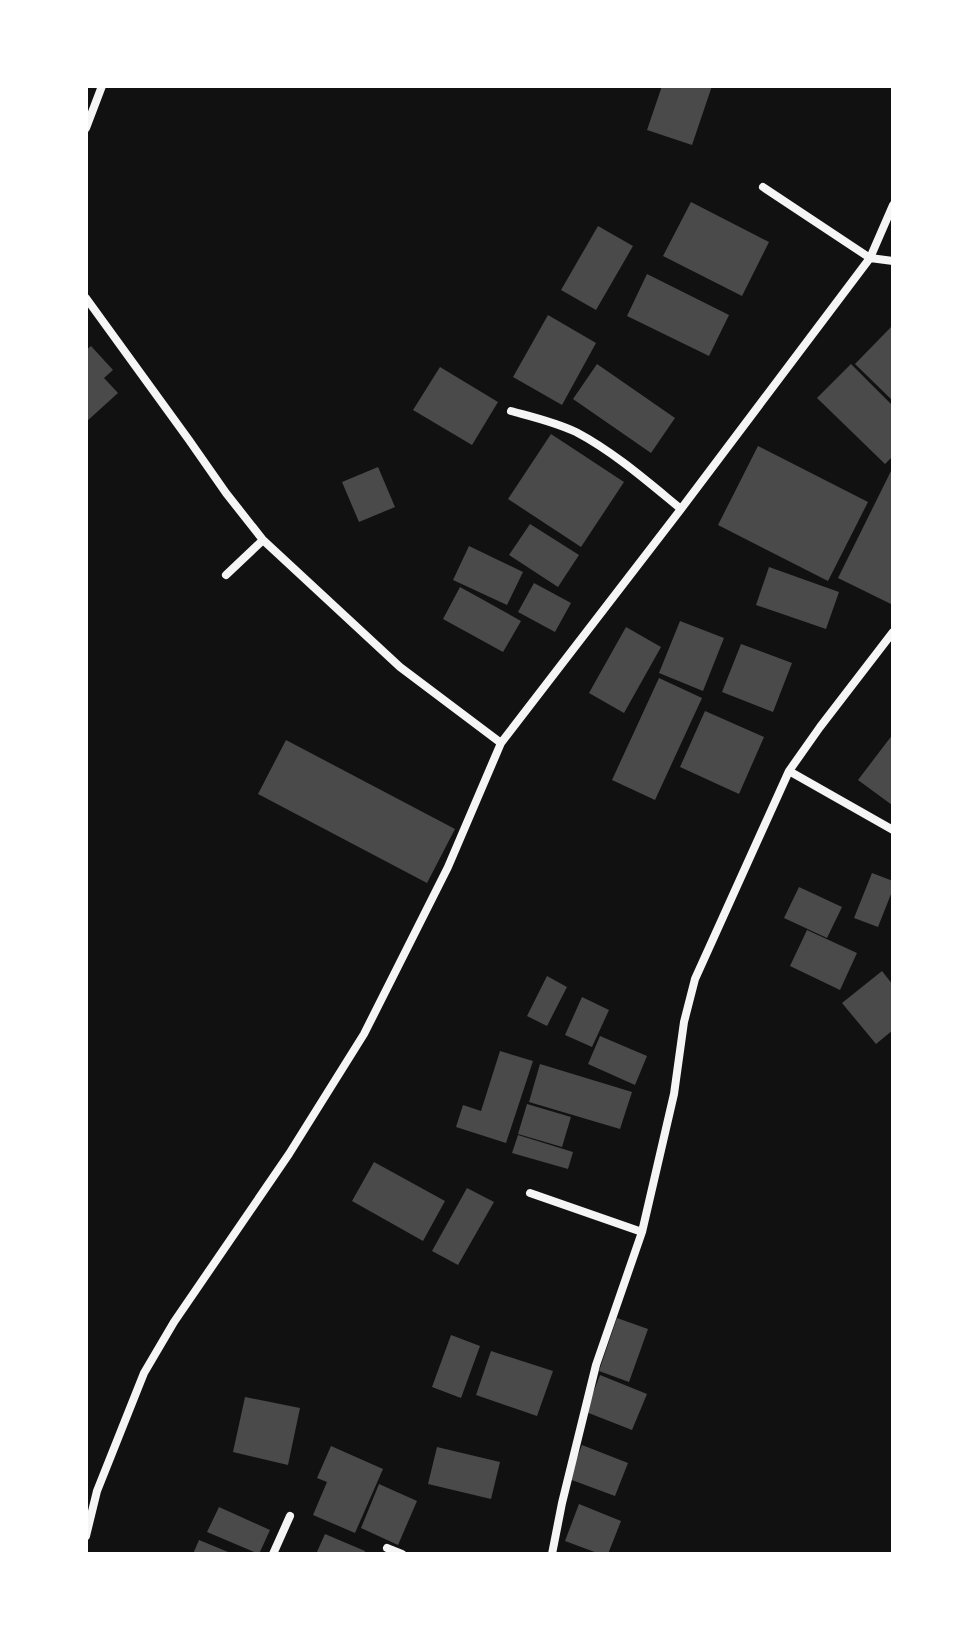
<svg xmlns="http://www.w3.org/2000/svg" width="979" height="1640" viewBox="0 0 979 1640" font-family="Lato,sans-serif">
<style>
.building{fill:#4a4a4a}
.lines{fill:none;stroke-linecap:round;stroke-linejoin:round}
.minor{stroke:#f5f5f5;stroke-width:8}
</style>
<rect width="100%" height="100%" fill="#111"/>
<path class="building" d="M 662,86 L 712,86 L 692,145 L 647,130 Z
M 691,202 L 769,242 L 742,296 L 663,256 Z
M 598,226 L 633,246 L 596,310 L 561,290 Z
M 647,274 L 729,315 L 709,356 L 627,316 Z
M 548,315 L 596,343 L 562,405 L 513,377 Z
M 893,325 L 893,401 L 855,364 Z
M 91,346 L 113,370 L 104,378 L 118,393 L 86,422 L 86,350 Z
M 597,364 L 675,418 L 651,453 L 573,399 Z
M 851,364 L 893,406 L 893,456 L 885,464 L 817,398 Z
M 440,367 L 498,402 L 472,445 L 413,410 Z
M 551,434 L 624,482 L 581,547 L 508,499 Z
M 758,446 L 868,502 L 828,581 L 718,525 Z
M 378,467 L 395,507 L 359,522 L 342,482 Z
M 891,471 L 893,472 L 893,605 L 838,578 Z
M 530,524 L 579,555 L 558,587 L 509,555 Z
M 469,546 L 523,572 L 507,605 L 453,580 Z
M 769,567 L 839,592 L 826,629 L 756,605 Z
M 534,583 L 571,603 L 555,632 L 518,612 Z
M 460,587 L 521,621 L 503,652 L 443,619 Z
M 680,621 L 724,638 L 703,691 L 659,673 Z
M 626,627 L 661,647 L 624,713 L 589,693 Z
M 741,644 L 792,663 L 773,712 L 722,692 Z
M 659,678 L 702,698 L 655,800 L 612,780 Z
M 705,711 L 764,737 L 739,794 L 680,767 Z
M 893,734 L 893,803 L 892,805 L 858,780 Z
M 286,740 L 455,829 L 427,883 L 258,794 Z
M 872,873 L 893,881 L 893,889 L 878,927 L 854,918 Z
M 799,887 L 842,907 L 827,938 L 784,918 Z
M 807,930 L 857,953 L 840,990 L 790,966 Z
M 882,971 L 893,985 L 893,1030 L 876,1044 L 842,1003 Z
M 547,976 L 567,987 L 547,1026 L 527,1016 Z
M 582,997 L 609,1010 L 592,1047 L 565,1035 Z
M 600,1036 L 647,1056 L 635,1085 L 588,1064 Z
M 500,1051 L 533,1061 L 506,1143 L 456,1127 L 463,1105 L 481,1111 Z
M 540,1064 L 632,1092 L 620,1129 L 529,1102 Z
M 527,1104 L 571,1117 L 562,1147 L 518,1134 Z
M 518,1135 L 573,1152 L 568,1169 L 512,1153 Z
M 374,1162 L 445,1201 L 423,1241 L 352,1201 Z
M 467,1188 L 494,1202 L 458,1265 L 432,1251 Z
M 617,1318 L 648,1329 L 629,1382 L 599,1371 Z
M 451,1335 L 480,1346 L 461,1398 L 432,1387 Z
M 491,1351 L 553,1371 L 537,1416 L 476,1395 Z
M 600,1375 L 647,1394 L 632,1430 L 586,1412 Z
M 245,1397 L 300,1408 L 288,1465 L 233,1452 Z
M 582,1445 L 628,1463 L 615,1496 L 569,1479 Z
M 331,1446 L 383,1469 L 355,1533 L 313,1515 L 327,1482 L 317,1478 Z
M 437,1447 L 500,1462 L 491,1499 L 428,1484 Z
M 379,1484 L 417,1501 L 398,1545 L 361,1528 Z
M 579,1504 L 621,1521 L 608,1554 L 600,1554 L 565,1541 Z
M 219,1507 L 270,1530 L 259,1554 L 207,1532 Z
M 325,1534 L 365,1551 L 364,1554 L 316,1554 Z
M 199,1540 L 233,1554 L 193,1554 Z"/>
<g class="lines">
<path class="minor" d="M 86,128 L 102,86
M 763,187 L 870,258 L 893,205
M 86,298 L 189,440 L 226,493 L 263,540 L 400,667 L 501,743
M 511,411 C 533,417 555,422 576,432 C 614,452 648,482 681,509
M 226,575 L 263,540
M 789,771 L 893,830
M 530,1193 L 642,1232
M 86,1536 L 97,1491 L 144,1373 L 174,1322 L 289,1154 L 364,1034 L 448,867 L 501,743 L 681,509 L 870,258 L 893,261
M 387,1548 L 402,1554
M 273,1554 L 290,1516
M 552,1554 L 562,1503 L 596,1365 L 642,1232 L 674,1094 L 684,1022 L 695,979 L 789,771 L 820,727 L 893,632"/>
</g>
<rect width="979" height="1640" fill="none" stroke="#ffffff" stroke-width="176"/>
</svg>
